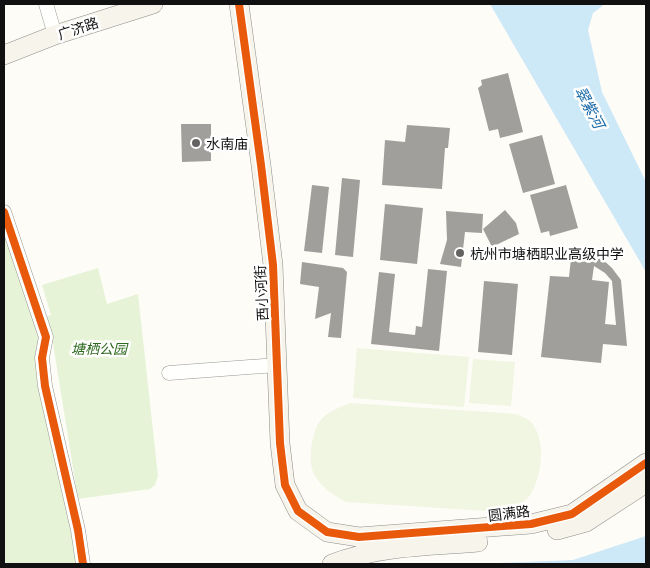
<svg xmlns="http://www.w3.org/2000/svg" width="650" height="568" viewBox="0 0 650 568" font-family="'Noto Serif','Noto Sans SC',serif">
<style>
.green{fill:#e7f3d7}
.pitch{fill:#f0f6e1}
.water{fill:#cde8f7}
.building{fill:#a19f9c;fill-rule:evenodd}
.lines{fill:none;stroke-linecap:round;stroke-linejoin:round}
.street-casing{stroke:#979795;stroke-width:15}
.secondary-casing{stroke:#8e8d8b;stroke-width:20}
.street{stroke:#fffffe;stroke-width:14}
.secondary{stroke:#f6f4eb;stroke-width:19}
.cycleway-casing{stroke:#fff;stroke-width:11}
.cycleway{stroke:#e8590c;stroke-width:8}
.poi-dot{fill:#646362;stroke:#fff;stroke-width:2}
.labels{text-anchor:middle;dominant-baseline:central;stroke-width:5;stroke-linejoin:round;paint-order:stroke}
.street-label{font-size:14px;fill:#111;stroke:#fff}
.poi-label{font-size:14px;fill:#111;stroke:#fff;text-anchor:start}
.park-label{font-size:14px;font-style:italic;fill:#2f6b1f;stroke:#fff}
.water-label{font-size:15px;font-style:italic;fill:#1768a6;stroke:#fff}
</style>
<rect width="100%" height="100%" fill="#fdfcf7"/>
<path class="green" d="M 4,221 L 39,334 L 78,564 L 4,564 Z
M 98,268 L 107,304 L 138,294 L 158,476 L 155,485 L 150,489 L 78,499 L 52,337 L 44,317 L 51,315 L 42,285 Z"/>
<path class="pitch" d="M 357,348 L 469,357 L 464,407 L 353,398 Z
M 473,359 L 515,362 L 511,406 L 469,403 Z
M 350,403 L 516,414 C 520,416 527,418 530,421 C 547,438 542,477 530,495 C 524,504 512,508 503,512 L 346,502 C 333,495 321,487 314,474 C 307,461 312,432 320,421 C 326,412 341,407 350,403 Z"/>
<path class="water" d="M 490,4 L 605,4 L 593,13 L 588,30 L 602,92 L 646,182 L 646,272 Z
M 646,536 L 646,564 L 475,564 L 573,560 Z"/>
<path class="building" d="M 508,73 L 523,132 L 500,138 L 498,129 L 489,131 L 478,88 L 482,85 L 481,80 Z
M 181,124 L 211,124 L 211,161 L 182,162 Z
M 407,125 L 450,128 L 448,148 L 445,148 L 442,189 L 382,185 L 385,140 L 405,142 Z
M 542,135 L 555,184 L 523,193 L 509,144 Z
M 342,178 L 360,180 L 353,257 L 335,255 Z
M 312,185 L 329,187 L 322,253 L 304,251 Z
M 566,185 L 578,228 L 550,236 L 549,231 L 541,233 L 530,195 Z
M 385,204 L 423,208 L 417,264 L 380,260 Z
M 505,210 L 516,223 L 519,234 L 492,247 L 483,229 Z
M 446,211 L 483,214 L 482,233 L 465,232 L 461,267 L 440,264 L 447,240 Z
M 572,249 L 587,250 L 587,253 L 601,258 L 612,268 L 621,280 L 627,346 L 603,344 L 601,363 L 541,357 L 550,276 L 569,277 ZM 594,266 L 605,273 L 612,281 L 616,325 L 605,324 L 609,282 L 592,280 Z
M 302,262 L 343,268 L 347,272 L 341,338 L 328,337 L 331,313 L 315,319 L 319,287 L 300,284 Z
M 428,269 L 447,271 L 439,351 L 371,344 L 379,272 L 395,274 L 389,332 L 415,335 L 416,326 L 422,327 Z
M 484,281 L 518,284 L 512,355 L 478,352 Z"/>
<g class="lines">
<defs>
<path id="street" d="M 46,4 L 55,35
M 4,212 L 46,337 L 42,358 L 45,386 L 78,530 L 83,564
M 169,373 L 277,365"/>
<path id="secondary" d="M 239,4 L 261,165 L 273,265 L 280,443 L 285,485 L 298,511 L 327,532 L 359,537 L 531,524 L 572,514 L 646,463
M 4,55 L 55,35 L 153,4
M 557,530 L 586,522 L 646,483
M 332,564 C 376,546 430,546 478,542"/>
</defs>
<use href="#street" class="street-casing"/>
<use href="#secondary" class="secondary-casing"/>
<use href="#street" class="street"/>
<use href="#secondary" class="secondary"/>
<defs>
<path id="cycleway" d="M 239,4 L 261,165 L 273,265 L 280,443 L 285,485 L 298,511 L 327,532 L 359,537 L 531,524 L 572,514 L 646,463
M 4,212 L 46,337 L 42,358 L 45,386 L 78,530 L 83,564"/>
</defs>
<use href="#cycleway" class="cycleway-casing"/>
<use href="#cycleway" class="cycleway"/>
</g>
<g class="poi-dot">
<circle cx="196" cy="143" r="5"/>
<circle cx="460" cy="253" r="5"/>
</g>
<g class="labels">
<g class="street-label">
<text transform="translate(78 28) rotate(-18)">广济路</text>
<text transform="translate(261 293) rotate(-93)">西小河街</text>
<text transform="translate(509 513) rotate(-7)">圆满路</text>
</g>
<g class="poi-label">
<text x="206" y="143">水南庙</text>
<text x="470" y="253">杭州市塘栖职业高级中学</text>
</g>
<g class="park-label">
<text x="99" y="348">塘栖公园</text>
</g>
<g class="water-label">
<text transform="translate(590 107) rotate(62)">翠紫河</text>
</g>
</g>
<rect width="650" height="568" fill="none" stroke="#111111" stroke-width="10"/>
</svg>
